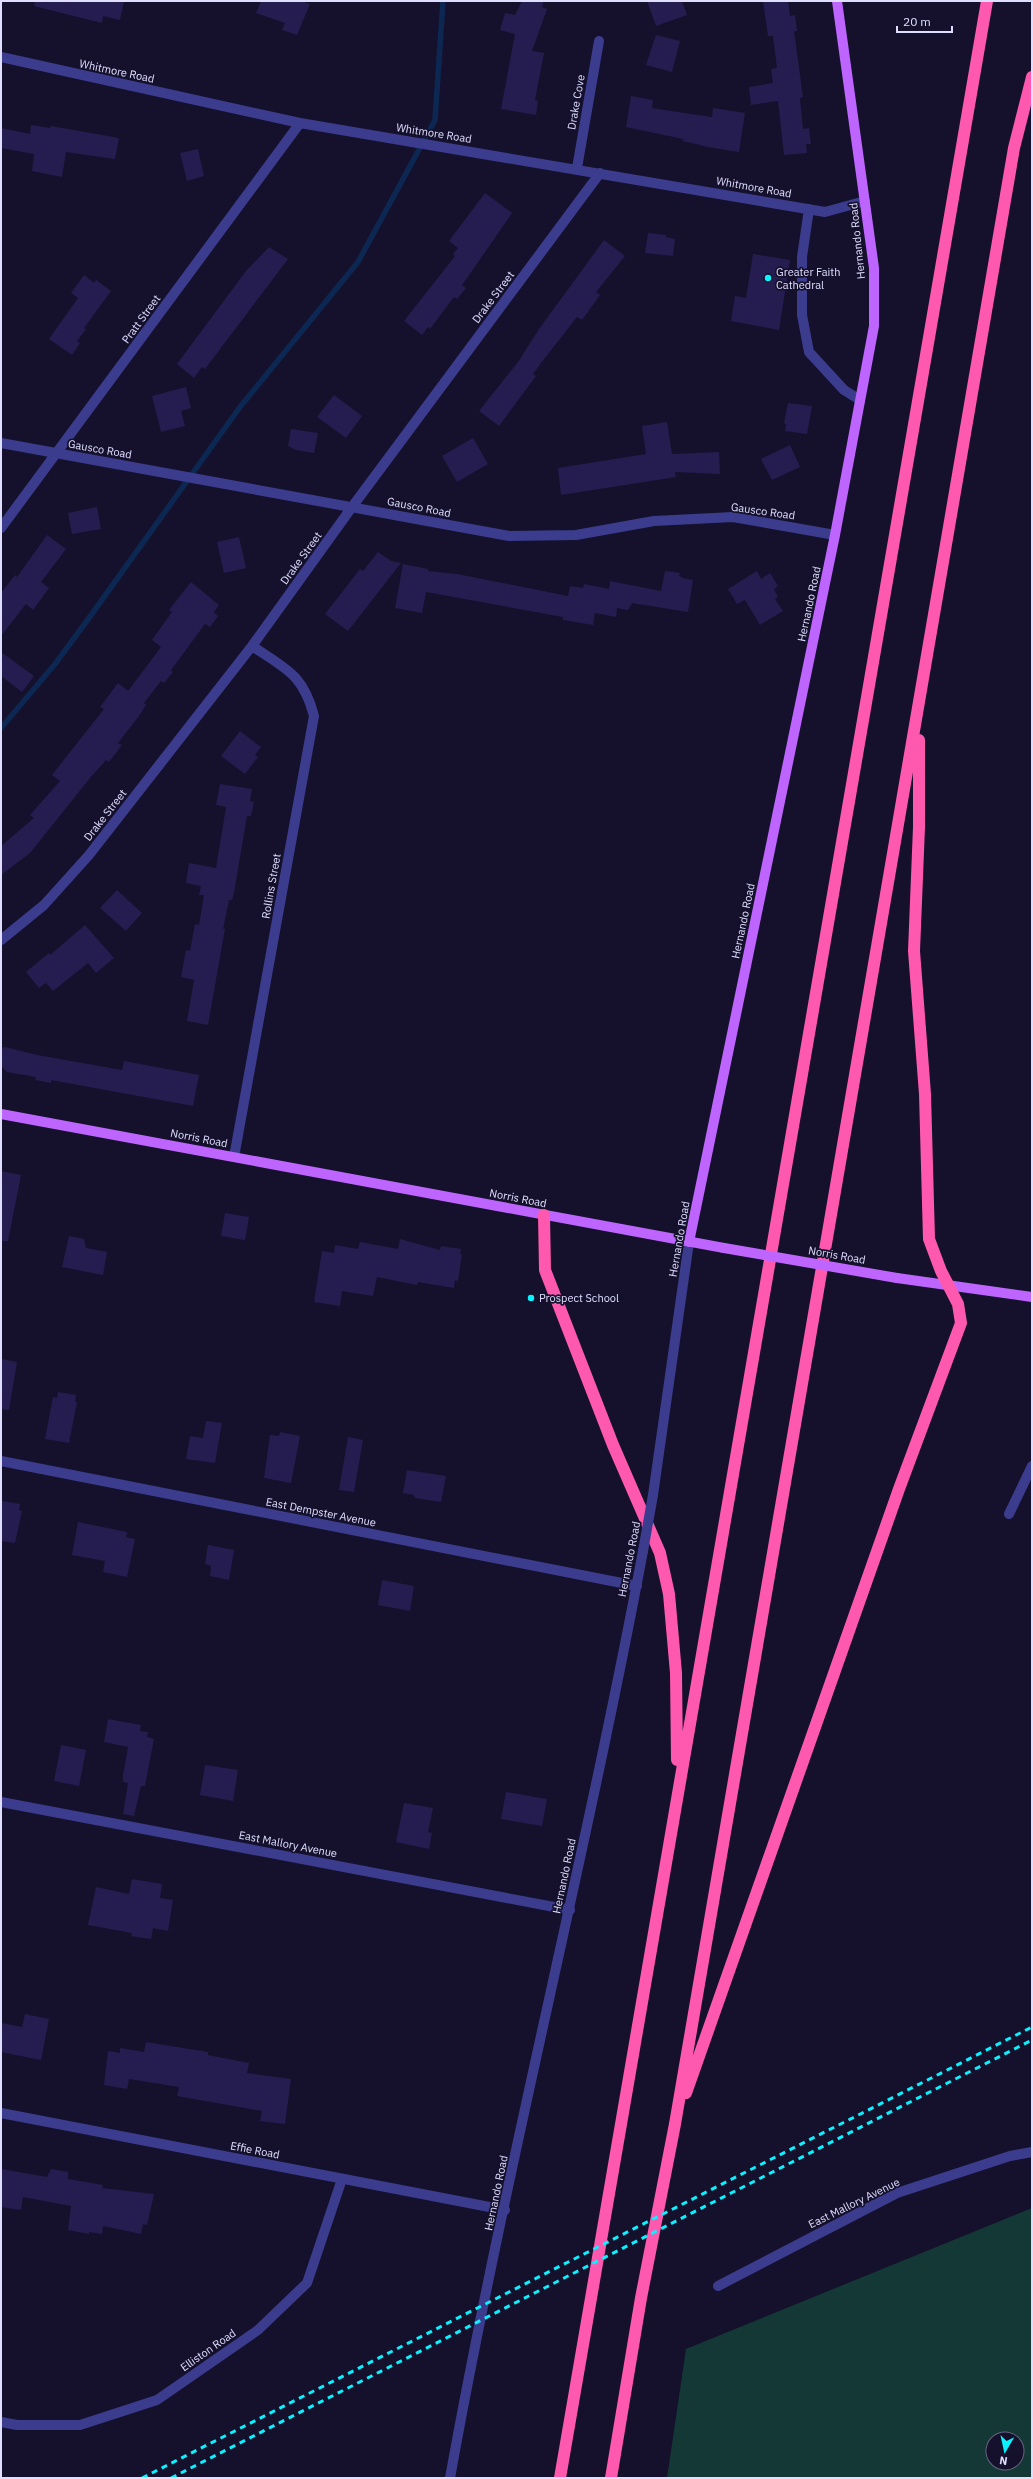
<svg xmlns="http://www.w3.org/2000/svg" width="1033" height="2479" viewBox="0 0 1033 2479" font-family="'IBM Plex Sans',sans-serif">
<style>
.green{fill:#143835;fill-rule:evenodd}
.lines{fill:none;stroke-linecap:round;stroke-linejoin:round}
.stream{stroke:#0c2852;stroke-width:5.5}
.building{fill:#251d4f}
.minor{stroke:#3b3c8d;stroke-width:10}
.major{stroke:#bf65ff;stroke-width:10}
.highway{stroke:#ff59af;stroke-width:12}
.rail{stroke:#0af1ff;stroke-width:3;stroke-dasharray:6 5;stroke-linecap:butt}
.minor-bridge{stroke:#3b3c8d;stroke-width:10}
.major-bridge{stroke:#bf65ff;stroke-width:10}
.poi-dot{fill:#0af1ff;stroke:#15112d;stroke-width:1.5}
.labels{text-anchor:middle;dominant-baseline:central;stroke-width:3.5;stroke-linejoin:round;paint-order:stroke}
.street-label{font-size:11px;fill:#e0deff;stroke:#15112d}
.poi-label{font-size:11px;fill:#e0deff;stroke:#15112d;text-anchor:start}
</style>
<rect width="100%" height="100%" fill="#15112d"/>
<path class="green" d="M 1032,2208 L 1032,2478 L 667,2478 L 686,2349 ZM 993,2439 L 1017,2439 L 1017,2463 L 993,2463 Z"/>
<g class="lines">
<path class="stream" d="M 1,728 L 55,664 L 89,618 L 240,407 L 358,262 L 435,120 L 443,1"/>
</g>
<path class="building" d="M 35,1 L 124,1 L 120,20 L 103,16 L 102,23 L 34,6 Z
M 261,1 L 301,1 L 310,4 L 297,35 L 282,30 L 285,23 L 256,13 Z
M 522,1 L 544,1 L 542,7 L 547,9 L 532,51 L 544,53 L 535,100 L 538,101 L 536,115 L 501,109 L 515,34 L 500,30 L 505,13 L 515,15 Z
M 647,1 L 682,1 L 687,15 L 656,26 Z
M 763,1 L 788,1 L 790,16 L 795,15 L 797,31 L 794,31 L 803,97 L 800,98 L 803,129 L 809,128 L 811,144 L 806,144 L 807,153 L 784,155 L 778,101 L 751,105 L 749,87 L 773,83 L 771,69 L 777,68 L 773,36 L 768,36 Z
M 656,35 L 680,41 L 672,72 L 646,65 Z
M 631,96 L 653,100 L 652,108 L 684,113 L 712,117 L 713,108 L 745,113 L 739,152 L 708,147 L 683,141 L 683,139 L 626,127 Z
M 31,125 L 50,128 L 51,126 L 119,138 L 115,159 L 66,152 L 62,177 L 32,171 L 34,154 L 1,148 L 1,128 L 30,134 Z
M 198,149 L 204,176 L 187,181 L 180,153 Z
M 485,193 L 512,213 L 465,281 L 462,285 L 466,288 L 457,299 L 454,297 L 430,329 L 428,327 L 422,335 L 404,321 L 455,256 L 453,254 L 458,248 L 449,241 Z
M 648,233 L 666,235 L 666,237 L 675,239 L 673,256 L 645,253 Z
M 604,240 L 625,256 L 596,292 L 600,295 L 582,320 L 577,317 L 541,363 L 533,374 L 536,376 L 499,426 L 479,411 L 518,362 L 539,329 Z
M 269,247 L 288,259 L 205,369 L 202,367 L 194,378 L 177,364 L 246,271 Z
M 753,254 L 790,260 L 779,330 L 731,321 L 735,296 L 746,298 Z
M 84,275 L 94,283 L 96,280 L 111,291 L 84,328 L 86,329 L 77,341 L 80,343 L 72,355 L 49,339 L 78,298 L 71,293 Z
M 186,387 L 191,408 L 181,411 L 185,426 L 161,432 L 152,396 Z
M 334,395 L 362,416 L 346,438 L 317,417 Z
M 788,403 L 812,406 L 807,434 L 785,431 L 786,424 L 784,423 Z
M 667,422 L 672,454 L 719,452 L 720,474 L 675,472 L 676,477 L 561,495 L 558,468 L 646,454 L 642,426 Z
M 291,429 L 318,433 L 314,453 L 296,450 L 288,446 Z
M 473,438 L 488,464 L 457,482 L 442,456 Z
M 790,445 L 800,467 L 772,480 L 761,459 Z
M 97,507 L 101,529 L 72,534 L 68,513 Z
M 47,535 L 66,549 L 41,582 L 49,588 L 33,610 L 26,604 L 1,636 L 1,593 L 15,575 L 17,577 Z
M 239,537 L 246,568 L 224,573 L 217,542 Z
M 378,552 L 391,561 L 401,563 L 348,631 L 325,614 L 360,569 L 363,571 Z
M 403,564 L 428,569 L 428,571 L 457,574 L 568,596 L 570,586 L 583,588 L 584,584 L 609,589 L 610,581 L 661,591 L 665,571 L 680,573 L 679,576 L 683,578 L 693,580 L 688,612 L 632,603 L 628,610 L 617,608 L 616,617 L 595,613 L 593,625 L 563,620 L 563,617 L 426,592 L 422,613 L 395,608 Z
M 757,571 L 761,579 L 770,573 L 778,586 L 774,589 L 778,597 L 775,599 L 783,611 L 760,625 L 745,600 L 737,604 L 728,589 Z
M 191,582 L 219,605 L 214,612 L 218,616 L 210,627 L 205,624 L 171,670 L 173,672 L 164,683 L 161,681 L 144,703 L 146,705 L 139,716 L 118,743 L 122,745 L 109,762 L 106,760 L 90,778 L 30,853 L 1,875 L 1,846 L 34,818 L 30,815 L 60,781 L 52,775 L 104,709 L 100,707 L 118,683 L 128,691 L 161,647 L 152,640 L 172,612 L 169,610 Z
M 1,652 L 34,676 L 22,692 L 1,676 Z
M 240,731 L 261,747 L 255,755 L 258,757 L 245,774 L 221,756 Z
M 220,784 L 252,789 L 250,801 L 254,802 L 251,816 L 247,816 L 234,893 L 232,900 L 229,900 L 223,929 L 225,929 L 208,1025 L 187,1021 L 194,980 L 181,977 L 186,950 L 190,951 L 195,924 L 199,925 L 204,895 L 199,895 L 201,886 L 186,883 L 189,863 L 216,868 L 226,807 L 216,805 Z
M 117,890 L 142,913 L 126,931 L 100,908 Z
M 85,925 L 114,958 L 96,973 L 88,963 L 53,991 L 46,983 L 39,988 L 26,972 L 49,953 L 50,955 Z
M 5,1047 L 37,1055 L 122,1070 L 124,1061 L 199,1075 L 193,1106 L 51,1080 L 51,1083 L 35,1080 L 36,1077 L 7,1072 L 1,1066 L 1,1048 Z
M 1,1171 L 21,1175 L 8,1241 L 1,1241 Z
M 225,1213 L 249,1217 L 245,1240 L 221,1236 Z
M 69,1236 L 84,1239 L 86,1248 L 107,1252 L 103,1275 L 62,1267 Z
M 400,1239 L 440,1250 L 441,1246 L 461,1249 L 460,1254 L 462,1254 L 458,1281 L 455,1280 L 454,1288 L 418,1282 L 417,1285 L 377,1277 L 373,1296 L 342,1291 L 340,1306 L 314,1302 L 322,1251 L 334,1253 L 335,1245 L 358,1249 L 360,1242 L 398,1249 Z
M 1,1359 L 17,1362 L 9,1410 L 1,1409 Z
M 58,1392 L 76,1395 L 75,1402 L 77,1402 L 69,1443 L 45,1439 L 53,1397 L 57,1398 Z
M 206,1421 L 222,1423 L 215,1463 L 186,1459 L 190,1436 L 203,1438 Z
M 280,1432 L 300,1436 L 291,1483 L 264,1478 L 270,1435 L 279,1436 Z
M 348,1437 L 363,1440 L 354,1492 L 339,1490 Z
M 407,1470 L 446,1476 L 441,1502 L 415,1498 L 414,1495 L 403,1493 Z
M 2,1501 L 20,1504 L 19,1510 L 22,1511 L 15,1543 L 1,1541 Z
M 78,1522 L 127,1532 L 126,1537 L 135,1539 L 127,1577 L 103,1572 L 105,1561 L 72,1555 Z
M 208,1545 L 234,1550 L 229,1580 L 210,1576 L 211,1566 L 205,1564 Z
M 382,1580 L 414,1586 L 410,1611 L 378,1605 Z
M 108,1719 L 141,1725 L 140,1731 L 148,1732 L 147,1737 L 154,1739 L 145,1786 L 141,1786 L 134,1816 L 123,1814 L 128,1783 L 123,1782 L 123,1775 L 128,1747 L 104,1742 Z
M 61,1745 L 86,1750 L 79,1786 L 54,1781 Z
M 205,1765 L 238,1770 L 233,1801 L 200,1795 Z
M 506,1792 L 547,1799 L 542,1826 L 501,1819 Z
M 404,1803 L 433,1808 L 428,1832 L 432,1833 L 429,1849 L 396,1842 Z
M 132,1879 L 162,1884 L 160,1898 L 173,1900 L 168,1931 L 153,1928 L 151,1939 L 131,1936 L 132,1933 L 88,1925 L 96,1887 L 129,1894 Z
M 25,2014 L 49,2019 L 41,2060 L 1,2052 L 1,2023 L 22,2027 Z
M 146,2042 L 208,2052 L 208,2055 L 249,2063 L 247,2073 L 291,2079 L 285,2124 L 260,2121 L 262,2111 L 177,2096 L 179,2087 L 129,2079 L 127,2089 L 104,2085 L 108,2051 L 120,2053 L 120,2048 L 144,2052 Z
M 1,2169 L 47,2177 L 51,2169 L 68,2172 L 68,2179 L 103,2185 L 102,2188 L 154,2194 L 147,2225 L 143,2224 L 141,2234 L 103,2226 L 102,2234 L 89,2232 L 89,2234 L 68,2230 L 71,2206 L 23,2197 L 21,2210 L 1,2207 Z"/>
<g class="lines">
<path class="minor" d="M 1,57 L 300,123 L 825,212 L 865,201
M 577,168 L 599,41
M 809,209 L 802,257 L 802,315 L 809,352 L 844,390 L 860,400
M 1,443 L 509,536 L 576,535 L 654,521 L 733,517 L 835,535
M 1,528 L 300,123
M 1,940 L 44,905 L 89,855 L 252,646 L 352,507 L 600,173
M 234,1157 L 314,716 C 303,674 286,669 252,646
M 1,1461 L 637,1586
M 653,1495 L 689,1242
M 1009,1514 L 1032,1466
M 1,1802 L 570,1910
M 1,2113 L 505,2210
M 718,2286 L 897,2193 L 1010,2156 L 1032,2152
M 1,2422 L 17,2425 L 80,2425 L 157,2400 L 258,2330 L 307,2283 L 342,2179
M 450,2478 C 506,2167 585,1861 643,1551"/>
<path class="major" d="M 1,1114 L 724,1248
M 689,1242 L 835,535 L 874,326 L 874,268 L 837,1
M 897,1278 L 1032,1297"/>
<path class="highway" d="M 544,1215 L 545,1270 L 613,1445 L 660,1553 L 669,1594 L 676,1673 L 677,1760
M 686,2093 L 899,1489 L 961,1323 L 958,1304 L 941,1271 L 929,1239 L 925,1094 L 914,951 L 919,827 L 919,740
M 560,2478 L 987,1
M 611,2478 L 641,2298 L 675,2124 L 1014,148 L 1032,77"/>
<path class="rail" d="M 142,2478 L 1032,2027
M 171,2478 L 1032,2040"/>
<path class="minor-bridge" d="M 643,1551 L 653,1495"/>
<path class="major-bridge" d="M 724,1248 L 897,1278"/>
</g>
<g class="poi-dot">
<circle cx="768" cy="278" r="4"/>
<circle cx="531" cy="1298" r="4"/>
</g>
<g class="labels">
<g class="street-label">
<text transform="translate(117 71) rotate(12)">Whitmore Road</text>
<text transform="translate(576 102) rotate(-80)">Drake Cove</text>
<text transform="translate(434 133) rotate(9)">Whitmore Road</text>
<text transform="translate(754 187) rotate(10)">Whitmore Road</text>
<text transform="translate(857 241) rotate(-96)">Hernando Road</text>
<text transform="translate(493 297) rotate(-53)">Drake Street</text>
<text transform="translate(141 319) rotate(-54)">Pratt Street</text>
<text transform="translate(100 449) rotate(10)">Gausco Road</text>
<text transform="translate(419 507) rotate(11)">Gausco Road</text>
<text transform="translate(763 511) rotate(8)">Gausco Road</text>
<text transform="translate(301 558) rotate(-54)">Drake Street</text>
<text transform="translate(809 604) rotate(-78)">Hernando Road</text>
<text transform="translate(105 815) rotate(-52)">Drake Street</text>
<text transform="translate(271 886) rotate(-80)">Rollins Street</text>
<text transform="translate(743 921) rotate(-78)">Hernando Road</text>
<text transform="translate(199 1138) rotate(11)">Norris Road</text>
<text transform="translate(518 1198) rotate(11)">Norris Road</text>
<text transform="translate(679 1239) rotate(-80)">Hernando Road</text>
<text transform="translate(837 1255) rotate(10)">Norris Road</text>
<text transform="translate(321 1512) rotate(11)">East Dempster Avenue</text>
<text transform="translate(629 1559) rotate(-79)">Hernando Road</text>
<text transform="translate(288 1844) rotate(11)">East Mallory Avenue</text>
<text transform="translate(564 1876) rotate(-78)">Hernando Road</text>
<text transform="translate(255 2150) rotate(11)">Effie Road</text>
<text transform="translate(496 2193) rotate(-78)">Hernando Road</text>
<text transform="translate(854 2203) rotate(-26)">East Mallory Avenue</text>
<text transform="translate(208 2350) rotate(-35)">Elliston Road</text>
</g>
<g class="poi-label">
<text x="776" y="272">Greater Faith<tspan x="776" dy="13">Cathedral</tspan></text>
<text x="539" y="1298">Prospect School</text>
</g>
</g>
<rect width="1033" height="2479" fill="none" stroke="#e0deff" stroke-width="4"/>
<g transform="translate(1005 2451) rotate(189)"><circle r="19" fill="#15112d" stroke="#666381"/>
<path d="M0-3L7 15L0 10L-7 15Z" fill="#0af1ff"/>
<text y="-6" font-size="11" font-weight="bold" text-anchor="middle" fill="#e0deff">N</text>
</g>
<path d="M897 26v6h55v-6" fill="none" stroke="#e0deff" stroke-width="2"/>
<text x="903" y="26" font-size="12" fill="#e0deff" stroke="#15112d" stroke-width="3" paint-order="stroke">20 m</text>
</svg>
